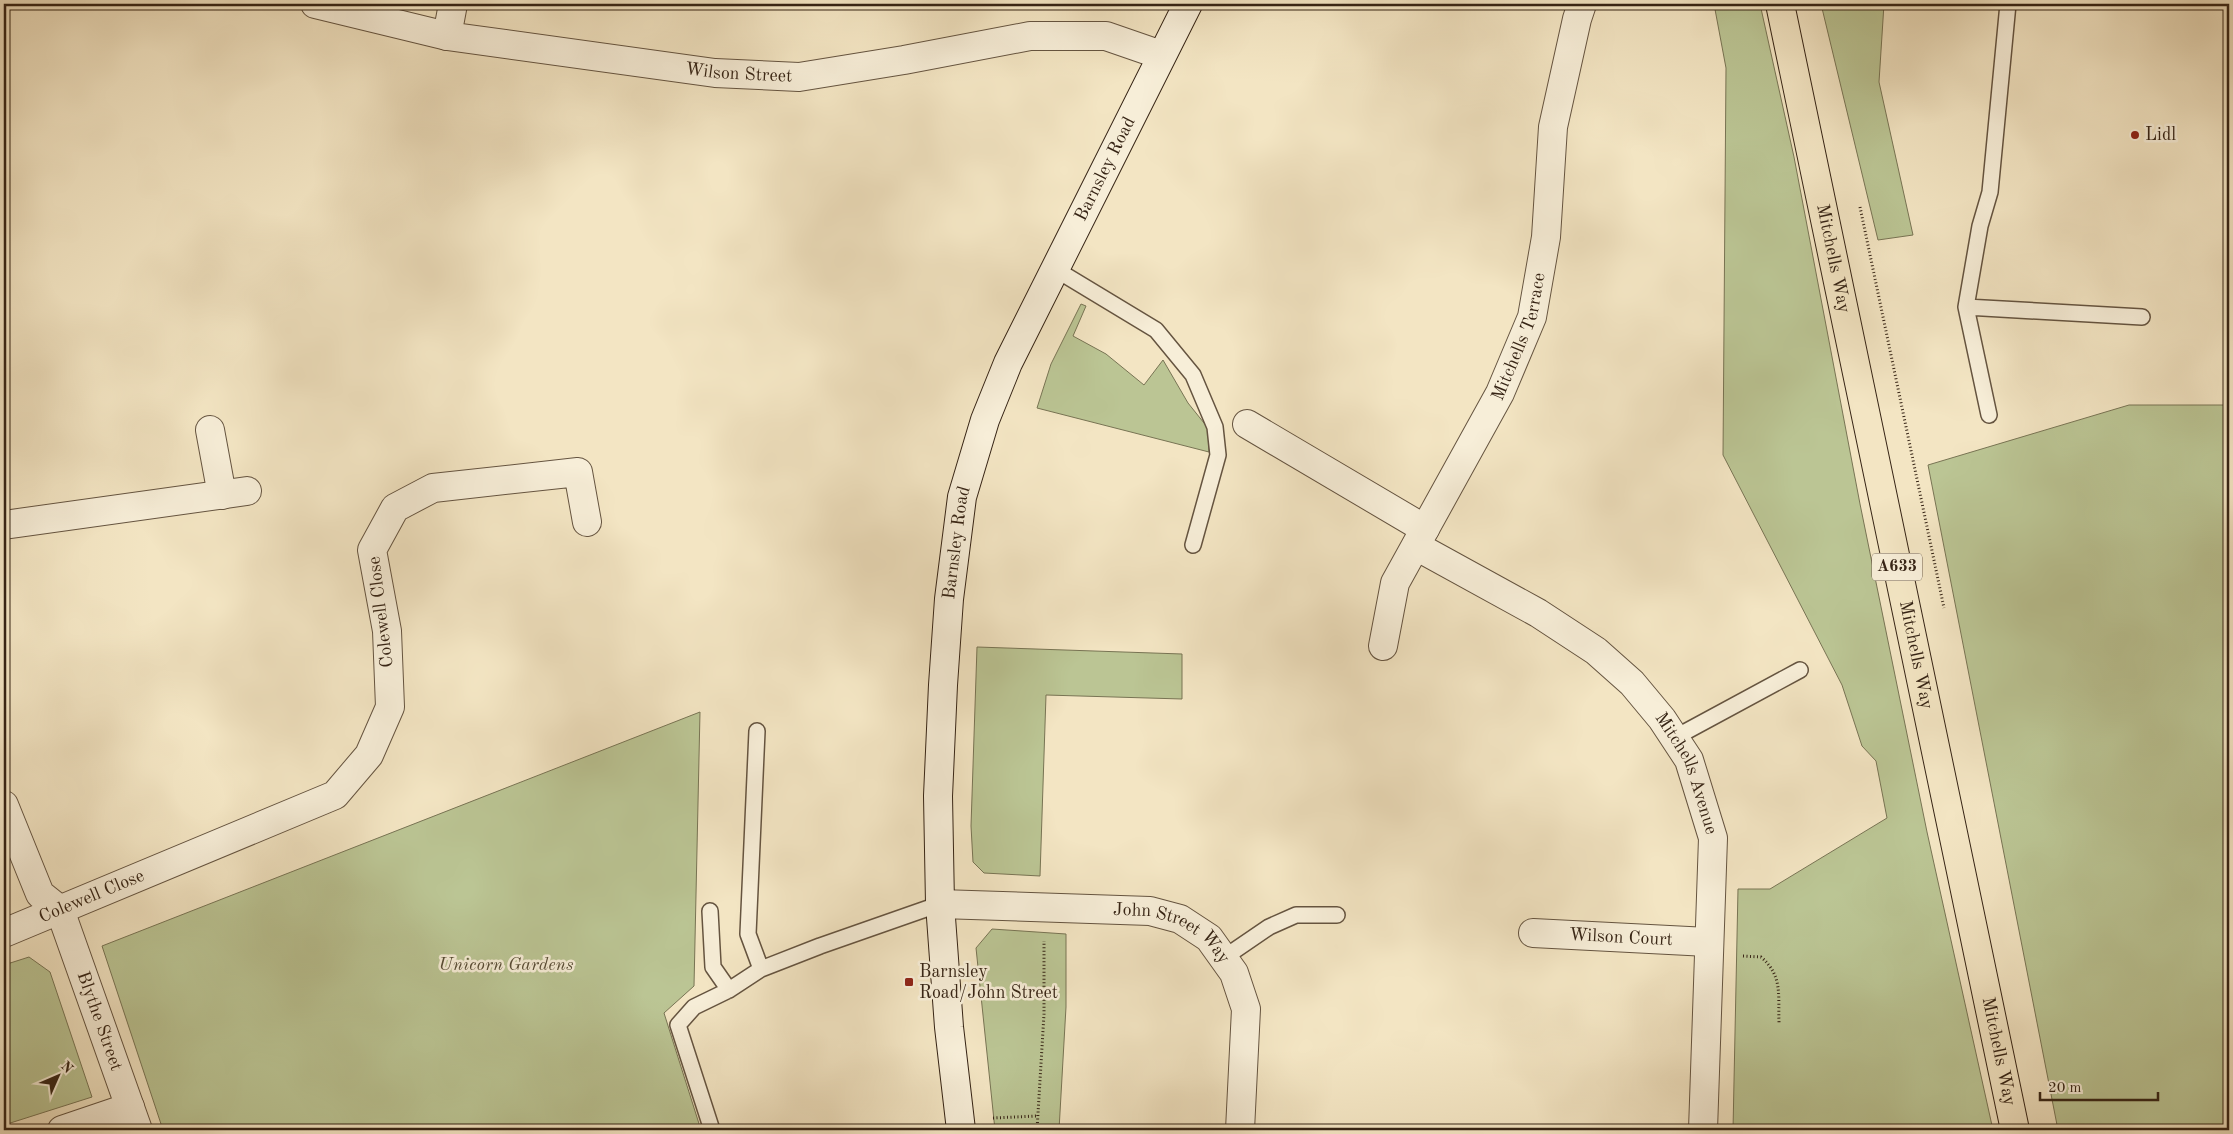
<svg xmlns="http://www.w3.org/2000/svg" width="2233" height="1134" viewBox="0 0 2233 1134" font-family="'Old Standard TT',serif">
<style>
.green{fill:#bbc594;stroke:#787454}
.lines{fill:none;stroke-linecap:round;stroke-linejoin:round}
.lane-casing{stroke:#655440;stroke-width:18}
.street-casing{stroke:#655440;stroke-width:30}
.secondary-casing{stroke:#362415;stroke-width:30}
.primary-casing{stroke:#362415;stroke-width:30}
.path{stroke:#362415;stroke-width:3;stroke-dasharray:1 2.5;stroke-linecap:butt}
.lane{stroke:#f7eed8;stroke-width:15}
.street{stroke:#f7eed8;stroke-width:28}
.secondary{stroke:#f7eed8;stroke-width:28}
.primary{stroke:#f3e5c3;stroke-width:28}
.poi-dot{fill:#8f2418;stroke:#f7eed8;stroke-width:2}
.labels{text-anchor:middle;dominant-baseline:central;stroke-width:5;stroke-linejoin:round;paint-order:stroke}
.shield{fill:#f7eed8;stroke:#706150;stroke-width:1}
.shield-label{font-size:16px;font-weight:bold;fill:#362415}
.street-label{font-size:18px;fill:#362415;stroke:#f7eed8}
.poi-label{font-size:18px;fill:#362415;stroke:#f7eed8;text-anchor:start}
.park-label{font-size:18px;font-style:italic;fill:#574c35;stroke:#f7eed8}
</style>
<rect width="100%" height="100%" fill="#f3e5c3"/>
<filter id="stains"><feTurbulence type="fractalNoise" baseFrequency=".004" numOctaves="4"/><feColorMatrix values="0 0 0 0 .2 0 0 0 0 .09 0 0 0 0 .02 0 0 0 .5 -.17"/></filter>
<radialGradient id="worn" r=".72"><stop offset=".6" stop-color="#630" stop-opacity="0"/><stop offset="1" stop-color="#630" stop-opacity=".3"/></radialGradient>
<path class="green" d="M 1714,4 L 1760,4 L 1794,157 L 1860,504 L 1927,832 L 1993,1130 L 1733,1130 L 1738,889 L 1770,889 L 1887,818 L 1876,761 L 1862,746 L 1842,685 L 1723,455 L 1726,68 Z
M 1821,4 L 1884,4 L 1879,82 L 1913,235 L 1878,240 Z
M 1081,304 L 1086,306 L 1073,336 L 1106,354 L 1144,385 L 1163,360 L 1188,403 L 1208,428 L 1209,452 L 1037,408 L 1051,364 Z
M 2129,405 L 2229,405 L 2229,1130 L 2058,1130 L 1928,465 Z
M 977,647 L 1182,654 L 1182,699 L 1046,695 L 1040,876 L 984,873 L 973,862 L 971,826 Z
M 700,712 L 694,986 L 664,1013 L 701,1130 L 163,1130 L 102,946 Z
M 992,929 L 1066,934 L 1066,1007 L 1059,1130 L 995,1130 L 976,948 Z
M 29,957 L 50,972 L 92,1097 L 4,1125 L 4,965 Z"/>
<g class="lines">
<defs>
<path id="lane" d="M 1055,269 L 1156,330 L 1193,375 L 1215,427 L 1218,455 L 1193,545
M 1966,307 L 2142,317
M 1989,415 L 1966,307 L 1980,226 L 1990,192 L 2008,4
M 757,731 L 748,934 L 761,969
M 1674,738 L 1800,670
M 710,911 L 713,967 L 729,990
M 1225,957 L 1269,927 L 1296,915 L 1337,915
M 712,1130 L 678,1025 L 694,1007 L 729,990 L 761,969 L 820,946 L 940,904"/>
<g id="street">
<path id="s1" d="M 315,4 L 447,36 L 715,73 L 799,77 L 904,60 L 1030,36 L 1106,36 L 1161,55"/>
<path d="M 447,36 L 453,4"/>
<path d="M 1247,424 L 1425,529"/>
<path d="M 210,430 L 222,495"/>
<path d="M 4,525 L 247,491"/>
<path id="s2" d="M 1416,546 L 1538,613 L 1596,651 L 1632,683 L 1662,719 L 1689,760 L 1713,838 L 1703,1130"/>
<path id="s3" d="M 1383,646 L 1395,583 L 1500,393 L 1532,317 L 1546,237 L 1553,127 L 1577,19 L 1582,4"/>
<path d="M 4,805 L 40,894 L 60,910"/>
<path id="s4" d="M 940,904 L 1150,911 L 1180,919 L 1209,938 L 1234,973 L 1246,1009 L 1240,1130"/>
<path id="s5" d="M 60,910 L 138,1130"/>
<path id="s6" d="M 4,933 L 335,795 L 369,755 L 390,707 L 387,631 L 372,550 L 395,508 L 433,488 L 578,472 L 587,522"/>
<path id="s7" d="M 1533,933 L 1708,942"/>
<path d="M 62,1130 L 130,1107"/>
</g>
<g id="secondary">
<path id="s8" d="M 961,1130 L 949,1027 L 940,904 L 938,796 L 943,685 L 949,599 L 962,497 L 985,420 L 1008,363 L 1188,4"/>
</g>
<g id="primary">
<path id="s9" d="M 1780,4 L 2015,1130"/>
</g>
</defs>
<use href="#lane" class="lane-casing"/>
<use href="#street" class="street-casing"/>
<use href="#secondary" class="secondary-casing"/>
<use href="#primary" class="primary-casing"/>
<path class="path" d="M 1860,207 L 1944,608
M 1743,956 L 1761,957 C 1783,976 1778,995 1779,1023
M 993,1118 L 1037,1116
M 1037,1130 L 1044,1014 L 1044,941"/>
<use href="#lane" class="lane"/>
<use href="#street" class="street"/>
<use href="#secondary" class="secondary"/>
<use href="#primary" class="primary"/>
</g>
<g class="poi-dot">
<circle cx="2135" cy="135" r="5"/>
<rect x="904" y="977" width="10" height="10" rx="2.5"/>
</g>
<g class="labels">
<rect class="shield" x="1872" y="553.5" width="50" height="27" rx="4"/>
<g class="shield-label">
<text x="1897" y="567">A633</text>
</g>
<g class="street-label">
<text stroke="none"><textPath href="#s1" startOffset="430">Wilson Street</textPath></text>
<text stroke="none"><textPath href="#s8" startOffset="994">Barnsley Road</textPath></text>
<text stroke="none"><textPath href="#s9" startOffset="260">Mitchells Way</textPath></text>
<text stroke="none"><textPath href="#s3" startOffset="341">Mitchells Terrace</textPath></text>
<text stroke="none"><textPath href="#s8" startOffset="589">Barnsley Road</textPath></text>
<text transform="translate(381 612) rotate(-97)">Colewell Close</text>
<text stroke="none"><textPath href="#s9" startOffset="665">Mitchells Way</textPath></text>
<text stroke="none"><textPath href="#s2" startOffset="364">Mitchells Avenue</textPath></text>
<text stroke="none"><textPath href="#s6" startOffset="95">Colewell Close</textPath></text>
<text stroke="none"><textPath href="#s7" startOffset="88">Wilson Court</textPath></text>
<text stroke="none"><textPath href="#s4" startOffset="239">John Street Way</textPath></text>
<text stroke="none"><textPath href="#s5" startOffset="118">Blythe Street</textPath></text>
<text stroke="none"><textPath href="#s9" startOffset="1070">Mitchells Way</textPath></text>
</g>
<g class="poi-label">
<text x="2145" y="135">Lidl</text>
<text x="919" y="972">Barnsley<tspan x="919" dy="21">Road/John Street</tspan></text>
</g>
<g class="park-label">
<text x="506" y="965">Unicorn Gardens</text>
</g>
</g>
<rect width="2233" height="1134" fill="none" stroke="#f3e5c3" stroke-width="20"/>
<rect x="5" y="5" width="2223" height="1124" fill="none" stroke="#362415" stroke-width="2.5"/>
<rect x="10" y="10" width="2213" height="1114" fill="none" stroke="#362415"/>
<g transform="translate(58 1076) rotate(45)" stroke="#f7eed8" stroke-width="4" paint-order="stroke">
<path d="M0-4L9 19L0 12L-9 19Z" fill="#362415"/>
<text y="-8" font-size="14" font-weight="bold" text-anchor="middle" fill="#362415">N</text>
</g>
<path d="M2040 1092v8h118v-8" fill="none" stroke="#362415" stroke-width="2.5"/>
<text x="2048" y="1092" font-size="15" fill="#362415" stroke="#f7eed8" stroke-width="4" paint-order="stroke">20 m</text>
<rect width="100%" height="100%" filter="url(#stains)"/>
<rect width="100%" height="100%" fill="url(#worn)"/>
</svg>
